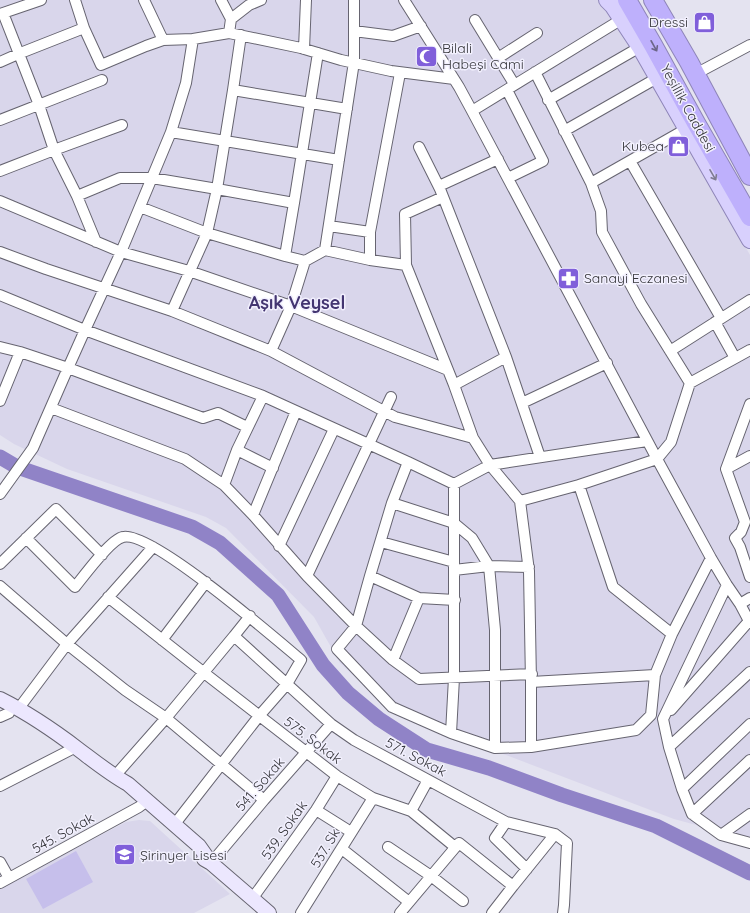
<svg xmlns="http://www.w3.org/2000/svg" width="750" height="913" viewBox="0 0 750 913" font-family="Quicksand,sans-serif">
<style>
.built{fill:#d9d6eb}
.green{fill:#c6bfeb}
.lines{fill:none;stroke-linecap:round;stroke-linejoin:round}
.river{stroke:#9083c7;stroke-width:15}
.street-casing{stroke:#666470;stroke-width:12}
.secondary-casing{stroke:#666470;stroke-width:16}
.primary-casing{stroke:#8e85b8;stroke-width:18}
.highway-casing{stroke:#8e85b8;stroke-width:20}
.street{stroke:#fff;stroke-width:10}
.secondary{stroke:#ece7fe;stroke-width:14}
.primary{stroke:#d8d0fd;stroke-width:16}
.highway{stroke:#beb0fc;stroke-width:18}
.oneway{stroke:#6c6688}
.oneway2{stroke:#7e7b92}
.labels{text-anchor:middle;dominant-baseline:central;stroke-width:3;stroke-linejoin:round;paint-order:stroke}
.poi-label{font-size:14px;fill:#35353a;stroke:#f2f0fe;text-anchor:start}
.street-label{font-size:14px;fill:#35353a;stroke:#f2f0fe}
.district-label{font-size:18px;font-weight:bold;fill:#433571;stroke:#f2f0fe}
</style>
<rect width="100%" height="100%" fill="#e4e3f0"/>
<path class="built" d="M 0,0 L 600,0 L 614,16 L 750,255 L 750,841 L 733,835 L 674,819 L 506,755 L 447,736 L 399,715 L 370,691 L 340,663 L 314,617 L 226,528 L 206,517 L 67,469 L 14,444 L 0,435 Z
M 139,820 L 150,821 L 230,894 L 194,913 L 0,913 L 0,888 L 126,822 Z"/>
<path class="green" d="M 76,851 L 93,882 L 43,909 L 26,879 Z"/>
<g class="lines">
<path class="river" d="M 0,457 L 17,467 L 192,527 L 220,543 L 278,595 L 323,665 L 348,693 L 379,719 L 427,750 L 489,768 L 562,795 L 656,826 L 750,873"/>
<defs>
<path id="street" d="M 75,0 L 84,28 L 101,65 L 146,46 L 163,40
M 144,0 L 163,40 L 193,39
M 221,0 L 231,19
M 261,0 L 249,5 L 231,19 L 229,33 L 193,39 L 186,83 L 171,132 L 121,252 L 85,330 L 263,396 L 408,462 L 392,503 L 370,576 L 356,626 L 337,649 L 392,707 L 451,733 L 495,748 L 531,747 L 636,730 L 651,715 L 655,675 L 531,682 L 529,571 L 520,501 L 579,485 L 657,459 L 671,442 L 690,383 L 750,350
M 354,0 L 354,31
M 404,0 L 459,87 L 472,111 L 657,459 L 711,558 L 727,585 L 740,604 L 750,623
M 3,13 L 39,105 L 54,150 L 77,196 L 120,178 L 152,178 L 217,189 L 207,233 L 172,311
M 0,14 L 41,0
M 475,20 L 514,84
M 229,33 L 301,48 L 341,60 L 391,71 L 454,79
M 241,35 L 233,90 L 347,109
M 304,49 L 306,0
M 498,58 L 537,33
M 0,62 L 18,54 L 84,28
M 703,70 L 750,45
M 535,72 L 591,183 L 601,211 L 602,232 L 641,304 L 690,383
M 233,90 L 217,189 L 294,203 L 318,53
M 507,90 L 543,161 L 508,178
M 548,100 L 640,47
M 472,111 L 622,19
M 0,120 L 102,80
M 564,131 L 657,78
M 171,132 L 339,160
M 419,147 L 440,189 L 506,357 L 540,457
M 630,161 L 721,318
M 0,171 L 54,150 L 122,125
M 591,183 L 686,129
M 439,186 L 498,159
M 77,196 L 96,242
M 443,197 L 405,214 L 406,265 L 454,385 L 473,438 L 490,465 L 520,501
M 0,201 L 121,252 L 189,271 L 291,306 L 448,370
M 140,207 L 207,233 L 285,256 L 294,203
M 329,226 L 370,232
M 325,250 L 354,62 L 354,31 L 393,36 L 421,26
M 0,252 L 46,269 L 172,311 L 271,351
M 285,256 L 305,261 L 291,306 L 271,351 L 395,417 L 473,438
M 370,260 L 370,232 L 400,73
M 305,261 L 325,250 L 370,260 L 406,265
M 0,295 L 85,330 L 68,368 L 203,418 L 218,413 L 247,427
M 715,322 L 735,358
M 0,347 L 20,352 L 68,368 L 33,448 L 0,494
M 670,351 L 750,300
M 454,385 L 506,357
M 391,397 L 307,576 L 356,626 L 393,660 L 419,679 L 532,674
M 0,401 L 20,352
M 522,403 L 607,363
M 750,404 L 726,469 L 745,522 L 741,532 L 735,538 L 740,547 L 750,577
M 51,408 L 185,459 L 224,485 L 253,515 L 307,576
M 237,450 L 273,468
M 408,462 L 454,484 L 490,465 L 647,441
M 726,469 L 750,456
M 224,485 L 237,450 L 263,396
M 579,485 L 613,587 L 672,634
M 392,503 L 454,523 L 472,538 L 489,566 L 495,630 L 495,748
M 253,515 L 296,411
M 26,538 L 75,587 C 83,577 111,539 123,537 C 150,530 276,639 301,660 L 287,684 L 259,716 L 174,825
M 381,542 L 454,562
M 279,546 L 334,429
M 0,564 L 56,509 L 102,555
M 454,570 L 489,566 L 529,567
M 370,576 L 419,598
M 727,585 L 663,719 L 669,747 L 682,789 L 692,814 L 721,835 L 750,843
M 0,586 L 67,644 L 125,690 L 166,718 L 264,800
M 108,597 L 203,672 L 337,776 L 373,798 L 411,811 L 455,847
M 740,604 L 750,598
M 250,616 L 234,636 L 331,724 L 354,740 L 506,822 L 555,834 L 567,843 L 564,905 L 563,913
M 162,640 L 206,582
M 393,660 L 419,598 L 455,600
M 655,675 L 672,634 L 711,558
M 19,708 L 67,644 L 153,547
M 671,710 L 749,621
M 0,717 L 9,713
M 451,733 L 454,678 L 454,484
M 531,747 L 531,682
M 669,747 L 750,672
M 114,777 L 166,718 L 234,636
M 0,786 L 76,747
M 682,789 L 750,724
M 316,810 L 351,832
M 411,811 L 428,780
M 692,814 L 750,760
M 506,822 L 495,838 L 527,869
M 721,835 L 750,814
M 388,847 L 431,876 L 463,901
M 342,849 L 409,902
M 0,862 L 9,878
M 211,863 L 264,800 L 331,724
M 0,883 L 139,807 L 147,801
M 513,886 L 555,834
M 252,899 L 316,810 L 337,776
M 301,913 L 373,798
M 400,913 L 459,843 L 513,886 L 492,913"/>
<path id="secondary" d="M 0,699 C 28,713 53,730 78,749 C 94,761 110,774 128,784 L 199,846 L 211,863
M 204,859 L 211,863 L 269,913"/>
<path id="primary" d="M 607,0 L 613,6 L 640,47 L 750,240"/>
<path id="highway" d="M 627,0 L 653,45 L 696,123 L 750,217
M 653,0 L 689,62 L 750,176"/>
</defs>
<use href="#street" class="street-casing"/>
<use href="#secondary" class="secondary-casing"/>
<use href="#primary" class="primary-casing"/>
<use href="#highway" class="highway-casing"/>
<use href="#street" class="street"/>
<use href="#secondary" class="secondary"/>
<use href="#primary" class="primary"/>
<use href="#highway" class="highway"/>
</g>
<defs><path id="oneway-shaft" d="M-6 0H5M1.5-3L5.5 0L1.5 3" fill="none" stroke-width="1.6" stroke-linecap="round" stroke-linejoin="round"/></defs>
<use class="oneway" href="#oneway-shaft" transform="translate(654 46) rotate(61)"/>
<use class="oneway2" href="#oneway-shaft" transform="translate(713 175) rotate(60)"/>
<defs>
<symbol id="shop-square" viewBox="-11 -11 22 22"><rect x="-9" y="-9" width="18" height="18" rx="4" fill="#805fda" stroke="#f2f0fe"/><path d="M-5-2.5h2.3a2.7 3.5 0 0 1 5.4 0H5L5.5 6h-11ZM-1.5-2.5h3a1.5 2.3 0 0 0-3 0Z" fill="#fff"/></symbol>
<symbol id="mosque-square" viewBox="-11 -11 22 22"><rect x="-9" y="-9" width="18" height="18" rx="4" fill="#805fda" stroke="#f2f0fe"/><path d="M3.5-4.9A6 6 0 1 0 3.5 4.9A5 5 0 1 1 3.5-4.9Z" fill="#fff"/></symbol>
<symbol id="pharmacy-square" viewBox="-11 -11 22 22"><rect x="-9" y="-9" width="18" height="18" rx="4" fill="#805fda" stroke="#f2f0fe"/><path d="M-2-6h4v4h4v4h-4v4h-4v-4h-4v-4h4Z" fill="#fff"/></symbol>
<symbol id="school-square" viewBox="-11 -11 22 22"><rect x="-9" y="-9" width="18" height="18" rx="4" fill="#805fda" stroke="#f2f0fe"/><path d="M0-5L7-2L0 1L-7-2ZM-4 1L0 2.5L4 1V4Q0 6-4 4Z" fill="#fff"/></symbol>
</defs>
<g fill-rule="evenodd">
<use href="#shop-square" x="692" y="10" width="25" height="25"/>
<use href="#mosque-square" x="414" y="44" width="25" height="25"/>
<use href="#shop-square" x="666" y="134" width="25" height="25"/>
<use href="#pharmacy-square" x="556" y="266" width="25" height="25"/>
<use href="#school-square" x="112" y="842" width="25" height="25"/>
</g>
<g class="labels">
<g class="poi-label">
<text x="688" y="22" text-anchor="end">Dressi</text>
<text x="442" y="48">Bilali<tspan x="442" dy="16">Habeşi Cami</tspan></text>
<text x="664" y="146" text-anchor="end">Kubea</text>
<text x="584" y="278">Sanayi Eczanesi</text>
<text x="140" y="855">Şirinyer Lisesi</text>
</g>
<g class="street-label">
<text transform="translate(688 108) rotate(61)">Yeşillik Caddesi</text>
<text transform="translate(313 740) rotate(37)">575. Sokak</text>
<text transform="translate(416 757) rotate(28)">571. Sokak</text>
<text transform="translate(260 784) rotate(-49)">541. Sokak</text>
<text transform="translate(284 830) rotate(-55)">539. Sokak</text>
<text transform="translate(63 833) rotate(-29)">545. Sokak</text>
<text transform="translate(325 848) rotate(-59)">537. Sk</text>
</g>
<g class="district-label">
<text x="297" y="302">Aşık Veysel</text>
</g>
</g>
</svg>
